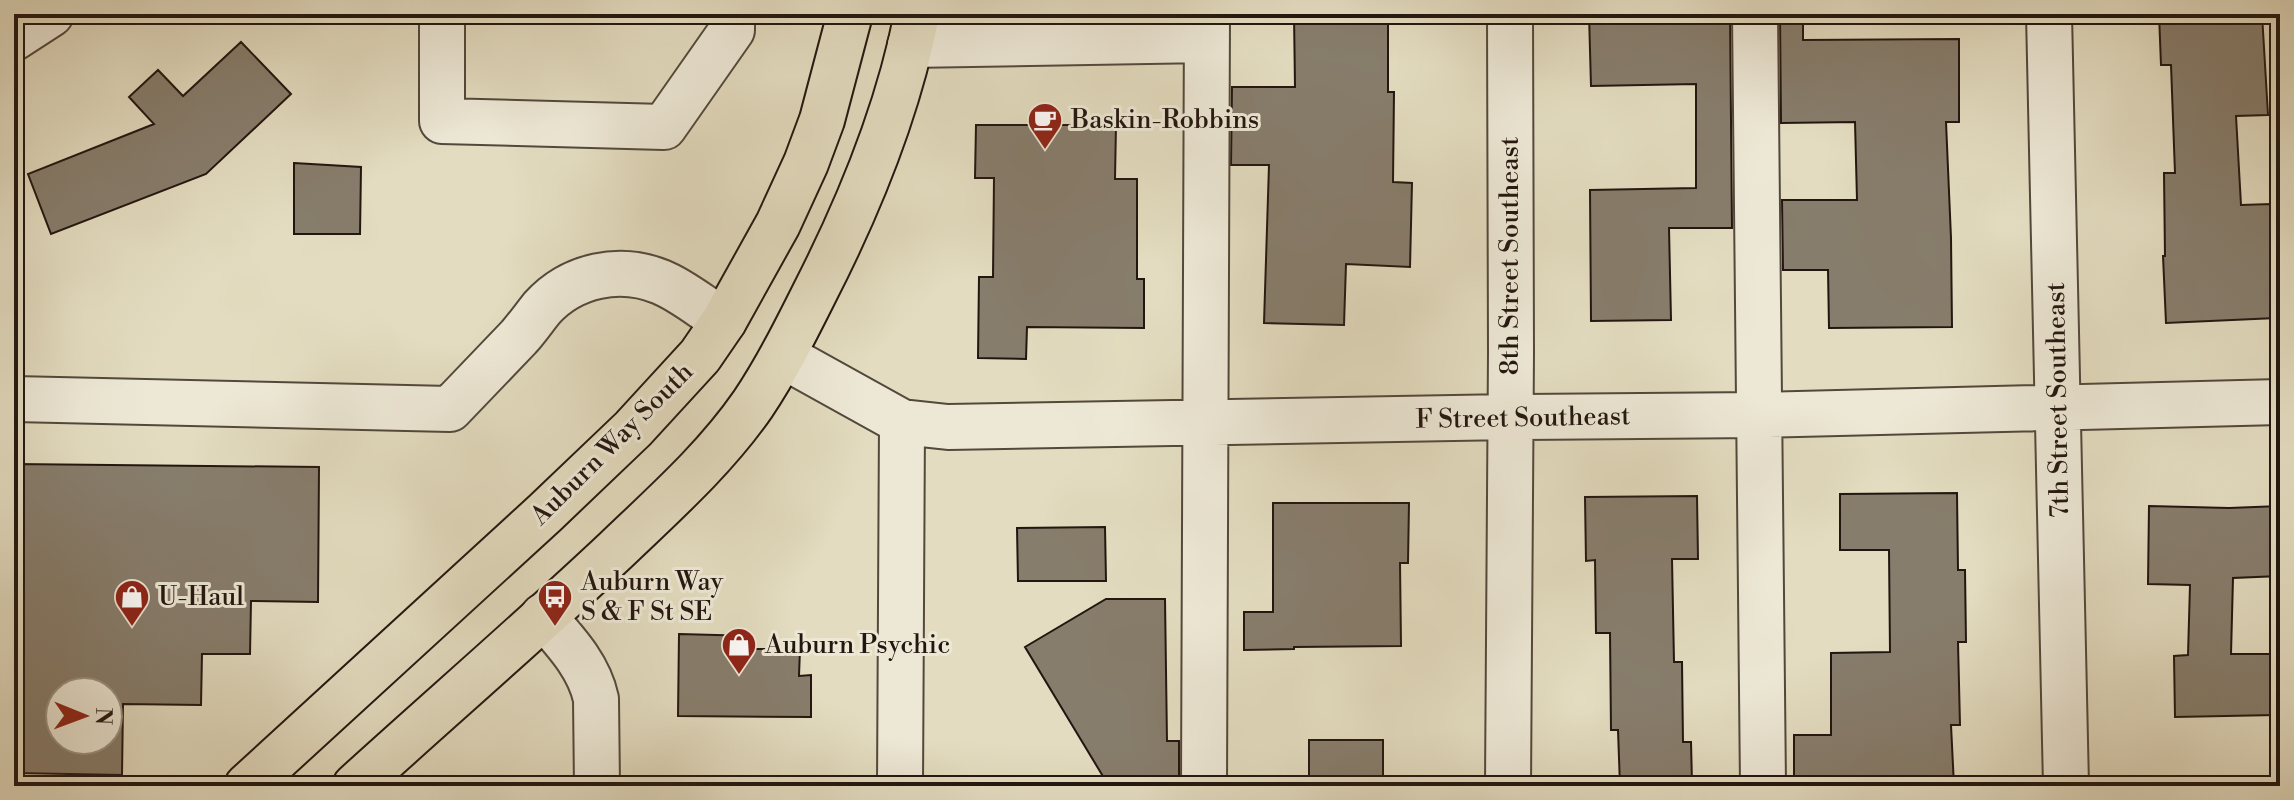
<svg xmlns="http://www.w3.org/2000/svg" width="2294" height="800" viewBox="0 0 2294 800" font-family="'Libre Bodoni',serif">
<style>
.building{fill:#877d6c;stroke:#231610;stroke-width:2;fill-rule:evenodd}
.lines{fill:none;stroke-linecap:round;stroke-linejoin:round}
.minor-casing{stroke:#53483c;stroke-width:48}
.major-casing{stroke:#231610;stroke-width:48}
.minor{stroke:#ede8d6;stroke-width:44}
.major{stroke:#e3dcc0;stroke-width:44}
.labels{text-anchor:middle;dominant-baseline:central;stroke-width:6;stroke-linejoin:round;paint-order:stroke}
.poi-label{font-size:26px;fill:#231610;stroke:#ede8d6;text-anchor:start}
.street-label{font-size:26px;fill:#231610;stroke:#ede8d6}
</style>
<rect width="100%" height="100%" fill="#e3dcc0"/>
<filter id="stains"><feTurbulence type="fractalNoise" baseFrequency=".0025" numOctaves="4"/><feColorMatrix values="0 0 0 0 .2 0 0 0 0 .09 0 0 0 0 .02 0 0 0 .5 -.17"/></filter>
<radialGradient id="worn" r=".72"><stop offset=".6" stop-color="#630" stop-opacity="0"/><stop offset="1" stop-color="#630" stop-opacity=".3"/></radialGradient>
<path class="building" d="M 1294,14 L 1388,14 L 1388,92 L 1394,92 L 1393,182 L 1412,183 L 1410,267 L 1346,264 L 1344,325 L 1264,323 L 1269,165 L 1231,165 L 1232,87 L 1295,87 Z
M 1589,14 L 1730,14 L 1732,228 L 1669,228 L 1671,320 L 1591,321 L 1590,190 L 1696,188 L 1696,84 L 1591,86 Z
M 1780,14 L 1803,14 L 1803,40 L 1959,39 L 1959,122 L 1946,122 L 1951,238 L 1952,327 L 1829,328 L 1828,270 L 1783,270 L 1782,200 L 1857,200 L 1855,122 L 1781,123 Z
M 2159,14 L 2262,14 L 2268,115 L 2236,116 L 2241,205 L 2271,204 L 2276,318 L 2166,323 L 2163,256 L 2165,256 L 2164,173 L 2175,173 L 2171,65 L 2161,65 Z
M 241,42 L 291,94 L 206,174 L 51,234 L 28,174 L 154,124 L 129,97 L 158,70 L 183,96 Z
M 976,125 L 1116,125 L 1115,179 L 1137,179 L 1137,279 L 1144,279 L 1144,328 L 1027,327 L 1026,359 L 978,358 L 979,277 L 993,277 L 994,178 L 975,178 Z
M 294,163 L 361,167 L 360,234 L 294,234 Z
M 14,464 L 319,467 L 318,602 L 251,601 L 250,654 L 202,654 L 201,705 L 123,704 L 122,775 L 14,773 ZM 60,692 L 108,692 L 108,740 L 60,740 Z
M 1957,493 L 1958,570 L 1965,570 L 1966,642 L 1958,642 L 1960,725 L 1951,725 L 1954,786 L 1794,786 L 1794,735 L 1831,735 L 1831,653 L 1890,652 L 1889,550 L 1840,550 L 1840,494 Z
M 1697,496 L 1698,559 L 1672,559 L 1674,662 L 1682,662 L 1683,742 L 1691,742 L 1692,783 L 1682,783 L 1682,786 L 1620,786 L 1618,730 L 1611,730 L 1610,633 L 1596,633 L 1595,560 L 1586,561 L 1585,497 Z
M 1273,503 L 1409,503 L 1408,563 L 1400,563 L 1401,646 L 1294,647 L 1294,649 L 1244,650 L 1244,612 L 1273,612 Z
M 2149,506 L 2229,508 L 2280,506 L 2280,576 L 2233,578 L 2231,654 L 2275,654 L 2276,715 L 2175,717 L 2174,656 L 2188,655 L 2190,585 L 2148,584 Z
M 1105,527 L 1106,581 L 1018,581 L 1017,528 Z
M 1106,599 L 1165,599 L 1167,741 L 1179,741 L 1179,777 L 1104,778 L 1025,647 Z
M 679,634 L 753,636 L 753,649 L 800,649 L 799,676 L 811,675 L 811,717 L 678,716 Z
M 1309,740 L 1383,740 L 1383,786 L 1309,786 Z"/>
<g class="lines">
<defs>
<path id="minor" d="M 442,14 L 442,121 L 664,127 L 732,30 L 732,14
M 1755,14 L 1763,786
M 2049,14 L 2066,786
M 14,38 L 51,14
M 910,45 L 1207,40
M 783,356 L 902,422 L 948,427 L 1510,417 L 1758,415 L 2280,402
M 14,399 L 450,409 C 473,385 496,361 519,337 C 527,328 534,318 542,308 C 572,275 620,265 661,282 C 683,291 704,309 724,321
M 543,616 C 565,641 589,666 596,699 L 597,786
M 900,786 L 902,422
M 1204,786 L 1207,14
M 1508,786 L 1511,352 L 1510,14"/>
<path id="major" d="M 247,786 L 545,513 L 633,429 L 700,356 L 724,321 L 778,224 L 806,163 L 822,120 L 850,14
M 355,786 C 442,707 531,630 616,550 C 664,504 715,459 753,404 C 777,368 796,330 815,292 C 860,204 898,112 917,14"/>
</defs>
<use href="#minor" class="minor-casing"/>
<use href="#major" class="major-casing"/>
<use href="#minor" class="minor"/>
<use href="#major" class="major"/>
</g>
<defs>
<symbol id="cafe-pin" viewBox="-11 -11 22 30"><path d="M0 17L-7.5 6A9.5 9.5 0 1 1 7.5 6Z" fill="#8f2418" stroke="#ede8d6"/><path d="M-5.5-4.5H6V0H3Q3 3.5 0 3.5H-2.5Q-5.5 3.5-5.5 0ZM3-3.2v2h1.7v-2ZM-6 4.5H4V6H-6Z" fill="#fff"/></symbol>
<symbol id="shop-pin" viewBox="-11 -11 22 30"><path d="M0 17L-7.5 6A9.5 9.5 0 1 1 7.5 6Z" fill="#8f2418" stroke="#ede8d6"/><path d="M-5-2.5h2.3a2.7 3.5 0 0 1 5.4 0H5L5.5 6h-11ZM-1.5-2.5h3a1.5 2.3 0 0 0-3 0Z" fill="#fff"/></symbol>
<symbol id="bus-pin" viewBox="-11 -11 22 30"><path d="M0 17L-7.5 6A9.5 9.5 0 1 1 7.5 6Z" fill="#8f2418" stroke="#ede8d6"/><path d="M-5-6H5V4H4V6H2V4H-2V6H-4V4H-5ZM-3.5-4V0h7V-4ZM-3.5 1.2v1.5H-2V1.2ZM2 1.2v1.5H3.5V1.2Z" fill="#fff"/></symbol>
</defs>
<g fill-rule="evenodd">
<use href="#cafe-pin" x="1025" y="100" width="40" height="54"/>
<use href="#shop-pin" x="112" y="577" width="40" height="54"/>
<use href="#bus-pin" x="535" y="577" width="40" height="54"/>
<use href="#shop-pin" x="719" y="625" width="40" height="54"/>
</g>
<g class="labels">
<g class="poi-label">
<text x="1071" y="120">Baskin-Robbins</text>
<text x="581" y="582">Auburn Way<tspan x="581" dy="30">S &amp; F St SE</tspan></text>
<text x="158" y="597">U-Haul</text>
<text x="765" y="645">Auburn Psychic</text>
</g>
<g class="street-label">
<text transform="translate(1510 256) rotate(-90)">8th Street Southeast</text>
<text transform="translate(2058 400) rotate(-91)">7th Street Southeast</text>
<text transform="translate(1523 418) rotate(-1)">F Street Southeast</text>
<text transform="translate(612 444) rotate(-45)">Auburn Way South</text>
</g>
</g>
<rect width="2294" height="800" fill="none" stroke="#e3dcc0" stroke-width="48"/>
<rect x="16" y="16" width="2262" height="768" fill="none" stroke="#231610" stroke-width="4"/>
<rect x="24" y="24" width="2246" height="752" fill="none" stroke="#231610" stroke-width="2"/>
<g transform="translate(84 716) rotate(91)"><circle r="38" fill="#ede8d6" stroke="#9c9487" stroke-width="2"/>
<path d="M0-6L14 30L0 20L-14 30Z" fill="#8f2418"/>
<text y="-12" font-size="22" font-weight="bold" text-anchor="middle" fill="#231610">N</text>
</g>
<rect width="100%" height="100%" filter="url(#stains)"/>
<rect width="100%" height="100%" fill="url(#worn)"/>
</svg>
